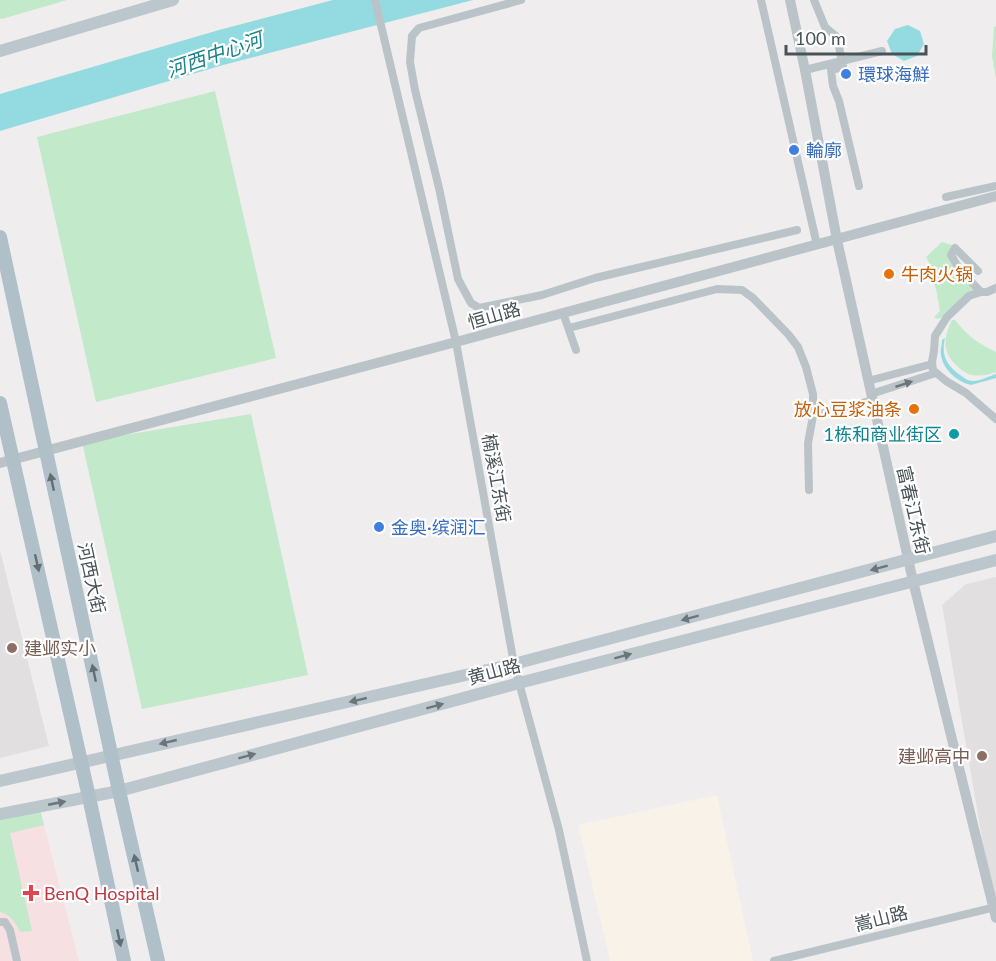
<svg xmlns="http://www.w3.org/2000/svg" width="996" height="961" viewBox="0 0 996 961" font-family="Lato,'Noto Sans SC',sans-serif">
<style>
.commercial{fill:#f9f2e8}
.education{fill:#e1dfdf}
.medical{fill:#f7e0e1}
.green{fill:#c1e9ca}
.water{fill:#93dbe0}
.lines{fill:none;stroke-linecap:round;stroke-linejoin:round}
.minor{stroke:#bac4c8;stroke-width:8}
.tertiary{stroke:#bac4c8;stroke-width:10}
.secondary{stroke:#bbc6cd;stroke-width:12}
.primary{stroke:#b0c0c9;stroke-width:14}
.oneway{fill:#6a757a}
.oneway2{fill:#626e74}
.oneway3{fill:#6a767b}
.shop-dot{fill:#3f7fe0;stroke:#fff;stroke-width:2}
.food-dot{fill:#e8710a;stroke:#fff;stroke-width:2}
.culture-dot{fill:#0f9aa8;stroke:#fff;stroke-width:2}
.education-dot{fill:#8d6e63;stroke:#fff;stroke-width:2}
.health-dot{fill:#e0444e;stroke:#fff;stroke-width:2}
.labels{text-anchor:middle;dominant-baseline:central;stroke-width:4.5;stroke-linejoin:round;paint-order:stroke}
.shop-label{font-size:18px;fill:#366cbe;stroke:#fff;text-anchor:start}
.food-label{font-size:18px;fill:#c56008;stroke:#fff;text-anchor:start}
.street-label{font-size:18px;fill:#485358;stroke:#fff}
.culture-label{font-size:18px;fill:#0d838f;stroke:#fff;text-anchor:end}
.education-label{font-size:18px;fill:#785e54;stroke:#fff;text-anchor:start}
.health-label{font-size:18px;fill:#be3a42;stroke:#fff;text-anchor:start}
.water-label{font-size:20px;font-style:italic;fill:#1c8289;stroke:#fff}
</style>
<rect width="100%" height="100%" fill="#f0edee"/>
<path class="commercial" d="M 717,795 L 753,961 L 610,961 L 578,825 Z"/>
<path class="education" d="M 0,550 L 49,746 L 0,758 Z
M 996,577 L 996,907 L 994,908 L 942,605 L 966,584 Z"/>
<path class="medical" d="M 41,814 L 79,961 L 0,961 L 0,822 Z"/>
<path class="green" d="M 0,0 L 67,0 L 2,19 L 0,18 Z
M 996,26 L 996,79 L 992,56 L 994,27 Z
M 215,91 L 276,358 L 96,402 L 37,137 Z
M 942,242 L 955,246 L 950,257 L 977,290 L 943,317 L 937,319 L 934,317 L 940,311 L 936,288 L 932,281 L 934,272 L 926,257 Z
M 952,320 L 955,320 C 967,336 978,343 996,352 L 996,372 C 980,378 967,377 956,365 C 951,360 947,355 946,348 C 944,339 948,328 952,320 Z
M 251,414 L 308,675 L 142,709 L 82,442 Z
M 40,809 L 44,825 L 10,833 L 32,931 L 20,932 C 15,922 11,915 0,912 L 0,816 Z"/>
<path class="water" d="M 333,0 L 473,0 L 223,65 L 0,131 L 0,94 L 219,30 Z
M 908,25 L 920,31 L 924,44 L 917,56 L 904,61 L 892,54 L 887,41 L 895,29 Z
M 945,338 C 941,355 946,365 960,375 C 965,378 967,381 973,381 C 981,381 989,376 996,374 L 996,378 L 971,385 C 958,382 943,370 941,355 C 940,350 942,345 942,340 Z"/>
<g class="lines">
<path class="minor" d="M 375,0 L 456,342 L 514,664 L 559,830 L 587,961
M 521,0 L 419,28 L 412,36 L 410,62 L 415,90 L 439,188 L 458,279 L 471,303 L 479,308 L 542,295 L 595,278 L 797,230
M 761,0 L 817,245
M 814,0 L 825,27 L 837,37 L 843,67 L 831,70 L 833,86 L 839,101 L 859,186
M 805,70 L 882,51
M 946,197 L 996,186
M 978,271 L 955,248 L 951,255 L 960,270 L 981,292 L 969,296 L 947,317 L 935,336 L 934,351 L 932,362 L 933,370 L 946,381 L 966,393 L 996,419
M 981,292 L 987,292 L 996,288
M 563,313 L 576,350
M 569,328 L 717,289 L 742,290 L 753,298 L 788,334 L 798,347 L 806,367 L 813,394 L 813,416 L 808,443 L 809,490
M 868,381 L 932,364
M 871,394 L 936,373
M 813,416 L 873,400
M 0,922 L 5,922 L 10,930 L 17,961
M 774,961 L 996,907"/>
<path class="tertiary" d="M 790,0 L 805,70 L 837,240 L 913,581 L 996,918
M 0,463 L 456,342 L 996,196"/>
<path class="secondary" d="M 0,51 L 173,0
M 0,781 L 514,664 L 996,536
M 0,814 L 119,791 L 519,683 L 996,560"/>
<path class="primary" d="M 0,237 L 119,791 L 158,961
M 0,403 L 89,797 L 124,961"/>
</g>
<defs><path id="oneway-solid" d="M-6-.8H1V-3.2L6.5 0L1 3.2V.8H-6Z" transform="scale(1.5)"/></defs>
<use class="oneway" href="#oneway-solid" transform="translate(904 384) rotate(-18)"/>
<g class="oneway2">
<use href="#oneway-solid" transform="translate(52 482) rotate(-102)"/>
<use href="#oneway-solid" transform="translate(37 563) rotate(77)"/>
<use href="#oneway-solid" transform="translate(94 673) rotate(-102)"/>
<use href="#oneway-solid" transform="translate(136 863) rotate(-103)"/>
<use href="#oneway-solid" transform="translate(119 938) rotate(78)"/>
</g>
<g class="oneway3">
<use href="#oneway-solid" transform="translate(879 568) rotate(165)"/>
<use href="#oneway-solid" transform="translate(690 618) rotate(165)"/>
<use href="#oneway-solid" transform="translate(623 656) rotate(-15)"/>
<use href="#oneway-solid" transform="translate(358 700) rotate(167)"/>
<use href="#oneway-solid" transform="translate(435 706) rotate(-15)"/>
<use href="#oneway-solid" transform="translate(168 742) rotate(167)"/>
<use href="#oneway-solid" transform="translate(247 756) rotate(-15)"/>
<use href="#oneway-solid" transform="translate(57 803) rotate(-11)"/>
</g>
<g class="shop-dot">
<circle cx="846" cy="74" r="6"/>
<circle cx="794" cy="150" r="6"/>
<circle cx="379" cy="527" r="6"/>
</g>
<g class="food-dot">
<circle cx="889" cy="274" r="6"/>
<circle cx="914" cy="409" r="6"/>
</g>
<circle class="culture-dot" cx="954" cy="434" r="6"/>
<g class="education-dot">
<circle cx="12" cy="648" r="6"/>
<circle cx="982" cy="756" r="6"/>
</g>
<path class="health-dot" d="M28 884h6v6h6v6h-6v6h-6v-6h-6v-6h6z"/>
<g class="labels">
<g class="shop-label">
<text x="858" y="74">環球海鮮</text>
<text x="806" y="150">輪廓</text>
<text x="391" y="527">金奥·缤润汇</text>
</g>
<g class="food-label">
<text x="901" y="274">牛肉火锅</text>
<text x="902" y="409" text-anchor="end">放心豆浆油条</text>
</g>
<g class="street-label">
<text transform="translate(494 315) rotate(-16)">恒山路</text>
<text transform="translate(497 478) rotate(80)">楠溪江东街</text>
<text transform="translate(914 510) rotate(77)">富春江东街</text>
<text transform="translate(92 578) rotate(78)">河西大街</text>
<text transform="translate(494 671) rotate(-15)">黄山路</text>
<text transform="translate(881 918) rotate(-14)">嵩山路</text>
</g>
<g class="culture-label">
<text x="942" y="434">1栋和商业街区</text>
</g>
<g class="education-label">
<text x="24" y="648">建邺实小</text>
<text x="970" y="756" text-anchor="end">建邺高中</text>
</g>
<g class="health-label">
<text x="44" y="893">BenQ Hospital</text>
</g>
<g class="water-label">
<text transform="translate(214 54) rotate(-19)">河西中心河</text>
</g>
</g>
<path d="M786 45v9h140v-9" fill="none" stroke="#485358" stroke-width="3"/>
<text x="795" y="45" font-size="18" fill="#485358" stroke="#ffffff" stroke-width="4.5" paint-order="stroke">100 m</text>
</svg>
